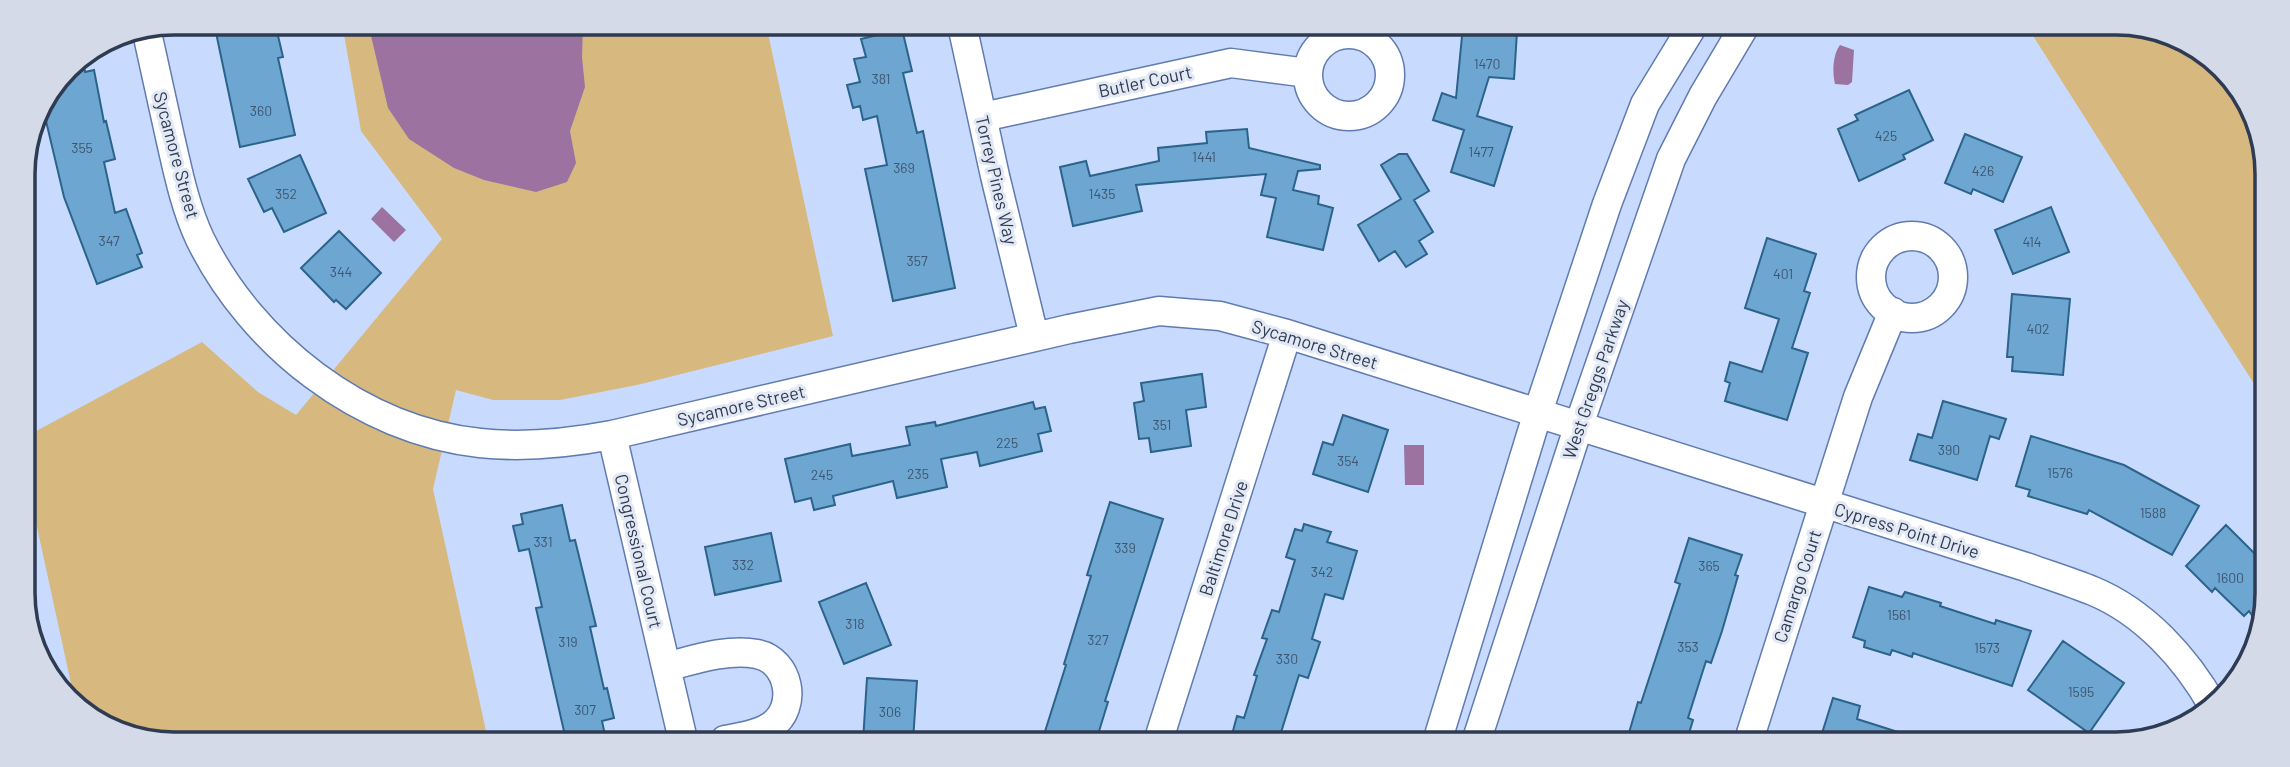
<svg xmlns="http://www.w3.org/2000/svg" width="2290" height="767" viewBox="0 0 2290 767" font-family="Barlow,sans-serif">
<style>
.green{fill:#d7b980}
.water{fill:#9c72a1}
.building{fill:#6ea6d2;stroke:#2b638b;stroke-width:2}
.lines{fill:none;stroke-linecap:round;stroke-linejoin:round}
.minor-casing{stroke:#607bb0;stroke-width:31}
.minor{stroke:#fff;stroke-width:28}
.labels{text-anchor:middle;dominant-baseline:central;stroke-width:6;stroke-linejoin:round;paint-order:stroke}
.number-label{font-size:14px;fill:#3f5672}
.street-label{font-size:18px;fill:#2f3b52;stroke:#e2e8f4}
.rim{fill:none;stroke:#2f3b52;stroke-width:3.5}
</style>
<rect width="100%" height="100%" fill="#c8dbfe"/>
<path class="green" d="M 342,23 L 766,24 L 833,336 L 637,385 L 560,400 L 493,400 L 456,390 L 433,489 L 488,740 L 135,739 L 75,702 L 25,472 L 25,437 L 202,342 L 258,392 L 296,415 L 442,239 L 361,131 Z
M 2028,28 L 2155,28 L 2229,74 L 2264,145 L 2263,398 Z"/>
<path class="water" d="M 368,23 L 583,24 L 582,57 L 585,87 L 570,131 L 576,163 L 567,182 L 536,192 L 484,180 L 454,168 L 409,139 L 388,108 Z
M 1840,45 L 1854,50 L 1852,82 L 1848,85 L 1835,84 C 1832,72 1833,54 1840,45 Z
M 382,207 L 406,230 L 394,242 L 371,219 Z
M 1404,445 L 1424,445 L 1424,485 L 1405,485 Z"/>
<path class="building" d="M 214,23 L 275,23 L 283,57 L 278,58 L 295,135 L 240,147 Z
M 1463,26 L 1494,26 L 1494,31 L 1517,32 L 1514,79 L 1489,77 L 1477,116 L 1512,127 L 1494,186 L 1451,172 L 1464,130 L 1433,120 L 1442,93 L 1456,98 Z
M 902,29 L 912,71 L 903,73 L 917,133 L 923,131 L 955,288 L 893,301 L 865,169 L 887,165 L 877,116 L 863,120 L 860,106 L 853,108 L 847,85 L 860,82 L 854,59 L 866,57 L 861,39 Z
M 82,57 L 85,72 L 94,70 L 104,122 L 106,121 L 115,159 L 104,162 L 115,213 L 126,209 L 142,253 L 137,255 L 142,267 L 97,284 L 64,197 L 42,104 L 67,67 Z
M 1909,90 L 1933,140 L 1903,155 L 1905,159 L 1859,181 L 1838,129 L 1858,120 L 1855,115 Z
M 1247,129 L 1249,148 L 1320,165 L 1320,169 L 1298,171 L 1293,190 L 1319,196 L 1318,204 L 1333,208 L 1323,250 L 1267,237 L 1276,198 L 1261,195 L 1266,174 L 1136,185 L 1142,211 L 1073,226 L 1060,167 L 1086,161 L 1090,176 L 1159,161 L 1158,148 L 1207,143 L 1206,132 Z
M 1965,134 L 2022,157 L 2003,202 L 1973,189 L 1971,194 L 1945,183 Z
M 1399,154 L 1407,154 L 1429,191 L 1414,200 L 1433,232 L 1419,241 L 1427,254 L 1406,267 L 1395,251 L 1379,261 L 1358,225 L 1401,199 L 1381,165 Z
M 300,155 L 326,213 L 284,232 L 272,208 L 264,212 L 248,179 Z
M 2051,207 L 2069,252 L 2013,274 L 1995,230 Z
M 339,231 L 381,273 L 346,309 L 336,300 L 334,302 L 301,268 Z
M 1767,238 L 1816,254 L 1804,291 L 1810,293 L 1792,348 L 1808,353 L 1787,420 L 1725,401 L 1730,383 L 1725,381 L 1730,362 L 1762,372 L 1779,319 L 1745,308 Z
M 2012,294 L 2070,299 L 2063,375 L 2012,371 L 2013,357 L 2007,357 Z
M 1202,374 L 1206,407 L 1186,410 L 1191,446 L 1151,452 L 1149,438 L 1139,439 L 1134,403 L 1144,401 L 1141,383 Z
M 1943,401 L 2006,419 L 1999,439 L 1990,436 L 1977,480 L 1910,460 L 1918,434 L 1932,438 Z
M 1033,402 L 1035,409 L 1045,407 L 1051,431 L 1038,434 L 1042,451 L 980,466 L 977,452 L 941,459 L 947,487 L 897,498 L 893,481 L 833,496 L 835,505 L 814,510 L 811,498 L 795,502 L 785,459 L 850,444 L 852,456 L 910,445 L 906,427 L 935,422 L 936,426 Z
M 1343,415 L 1388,430 L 1368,492 L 1313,474 L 1323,442 L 1333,445 Z
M 2031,436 L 2124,465 L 2199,506 L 2172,555 L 2089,510 L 2087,514 L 2028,496 L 2030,490 L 2016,486 Z
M 1110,502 L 1163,519 L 1105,701 L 1108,702 L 1096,741 L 1042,741 L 1066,665 L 1064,664 L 1091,576 L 1087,575 Z
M 562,505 L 570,541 L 575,540 L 596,626 L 590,627 L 604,689 L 607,688 L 614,718 L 602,721 L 606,740 L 566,740 L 536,608 L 542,607 L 529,549 L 519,551 L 513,526 L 523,524 L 521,514 Z
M 1304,524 L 1331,532 L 1327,542 L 1357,551 L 1343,599 L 1325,594 L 1312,639 L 1320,642 L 1308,678 L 1299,675 L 1278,742 L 1230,742 L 1237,716 L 1244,718 L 1257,676 L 1254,675 L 1267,639 L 1262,638 L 1272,610 L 1279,612 L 1295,560 L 1286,557 L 1295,529 L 1302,531 Z
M 2226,525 L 2262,561 L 2262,630 L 2249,611 L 2244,616 L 2215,588 L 2212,592 L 2186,566 Z
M 771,533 L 781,581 L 715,595 L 705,547 Z
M 1689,538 L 1742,555 L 1735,575 L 1738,576 L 1722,631 L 1711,663 L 1706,661 L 1688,718 L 1693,720 L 1686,743 L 1626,743 L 1638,702 L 1641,703 L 1680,584 L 1675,582 Z
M 866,583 L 891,645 L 844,664 L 819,602 Z
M 1869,587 L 1902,597 L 1905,592 L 1941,603 L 1940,606 L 1995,624 L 1996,620 L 2031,631 L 2012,686 L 1913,653 L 1912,657 L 1892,650 L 1890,655 L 1864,647 L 1865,641 L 1853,637 Z
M 2063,641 L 2124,683 L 2089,733 L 2028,690 Z
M 867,678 L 917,681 L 913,741 L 863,741 Z
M 1833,698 L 1860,706 L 1857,719 L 1920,739 L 1920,743 L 1819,743 Z"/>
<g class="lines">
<defs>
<path id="minor" d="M 962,25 L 995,176 L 1034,336
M 146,28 C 154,65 162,101 170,137 C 178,172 185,207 200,239 C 252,345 361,430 480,443 C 524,448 569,443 612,435 L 1069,329 L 1159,311 L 1220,316 L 1287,334 L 2026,567 C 2048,575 2071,582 2093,591 C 2144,612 2186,658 2213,706
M1308 75a41 41 0 1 1 82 0a41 41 0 1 1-82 0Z
M 983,117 L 1231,63 L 1308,73
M1871 277a41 41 0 1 1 82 0a41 41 0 1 1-82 0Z
M 612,435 L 683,740
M 666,667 C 693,660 728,648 757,654 C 789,660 799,707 771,726 C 759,735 740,737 725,740
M 1158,742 L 1287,334
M 1437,742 L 1538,412 L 1607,204 L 1645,104 L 1692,27
M 1476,742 L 1579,425 L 1671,159 L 1703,96 L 1744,27
M 1748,743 L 1858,397 L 1893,312"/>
</defs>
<use href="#minor" class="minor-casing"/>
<use href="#minor" class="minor"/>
</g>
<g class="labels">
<g class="number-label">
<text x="1487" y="63">1470</text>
<text x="881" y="78">381</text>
<text x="261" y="110">360</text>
<text x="1886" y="135">425</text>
<text x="82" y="147">355</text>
<text x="1481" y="151">1477</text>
<text x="1204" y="156">1441</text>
<text x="904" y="167">369</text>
<text x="1983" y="170">426</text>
<text x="286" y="193">352</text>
<text x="1102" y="193">1435</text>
<text x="109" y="240">347</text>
<text x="2032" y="241">414</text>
<text x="917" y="260">357</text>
<text x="341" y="271">344</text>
<text x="1783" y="273">401</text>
<text x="2038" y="328">402</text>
<text x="1162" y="424">351</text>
<text x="1007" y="442">225</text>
<text x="1949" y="449">390</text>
<text x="1348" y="460">354</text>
<text x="2060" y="472">1576</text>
<text x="918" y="473">235</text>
<text x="822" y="474">245</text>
<text x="2153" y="512">1588</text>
<text x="543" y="541">331</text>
<text x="1125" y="547">339</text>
<text x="743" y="564">332</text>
<text x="1709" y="565">365</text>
<text x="1322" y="571">342</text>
<text x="2230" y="577">1600</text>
<text x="1899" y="614">1561</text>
<text x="855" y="623">318</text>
<text x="1098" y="639">327</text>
<text x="568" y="641">319</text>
<text x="1688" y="646">353</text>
<text x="1987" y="647">1573</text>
<text x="1287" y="658">330</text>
<text x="2081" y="691">1595</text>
<text x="585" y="709">307</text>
<text x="890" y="711">306</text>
</g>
<g class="street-label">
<text transform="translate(1145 81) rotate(-12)">Butler Court</text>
<text transform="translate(177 155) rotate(75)">Sycamore Street</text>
<text transform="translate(997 180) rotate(77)">Torrey Pines Way</text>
<text transform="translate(1315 344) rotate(17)">Sycamore Street</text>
<text transform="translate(1595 379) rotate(-71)">West Greggs Parkway</text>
<text transform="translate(741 405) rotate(-13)">Sycamore Street</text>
<text transform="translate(1907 530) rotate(17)">Cypress Point Drive</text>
<text transform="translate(1223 538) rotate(-72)">Baltimore Drive</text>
<text transform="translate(639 551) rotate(77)">Congressional Court</text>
<text transform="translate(1797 586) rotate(-72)">Camargo Court</text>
</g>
</g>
<path d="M0 0H2290V767H0ZM174 35H2116A139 139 0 0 1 2255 174V593A139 139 0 0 1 2116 732H174A139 139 0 0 1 35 593V174A139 139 0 0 1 174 35Z" fill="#d4dae7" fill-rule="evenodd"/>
<path class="rim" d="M174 35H2116A139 139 0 0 1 2255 174V593A139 139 0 0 1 2116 732H174A139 139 0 0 1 35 593V174A139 139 0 0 1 174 35Z"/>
</svg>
